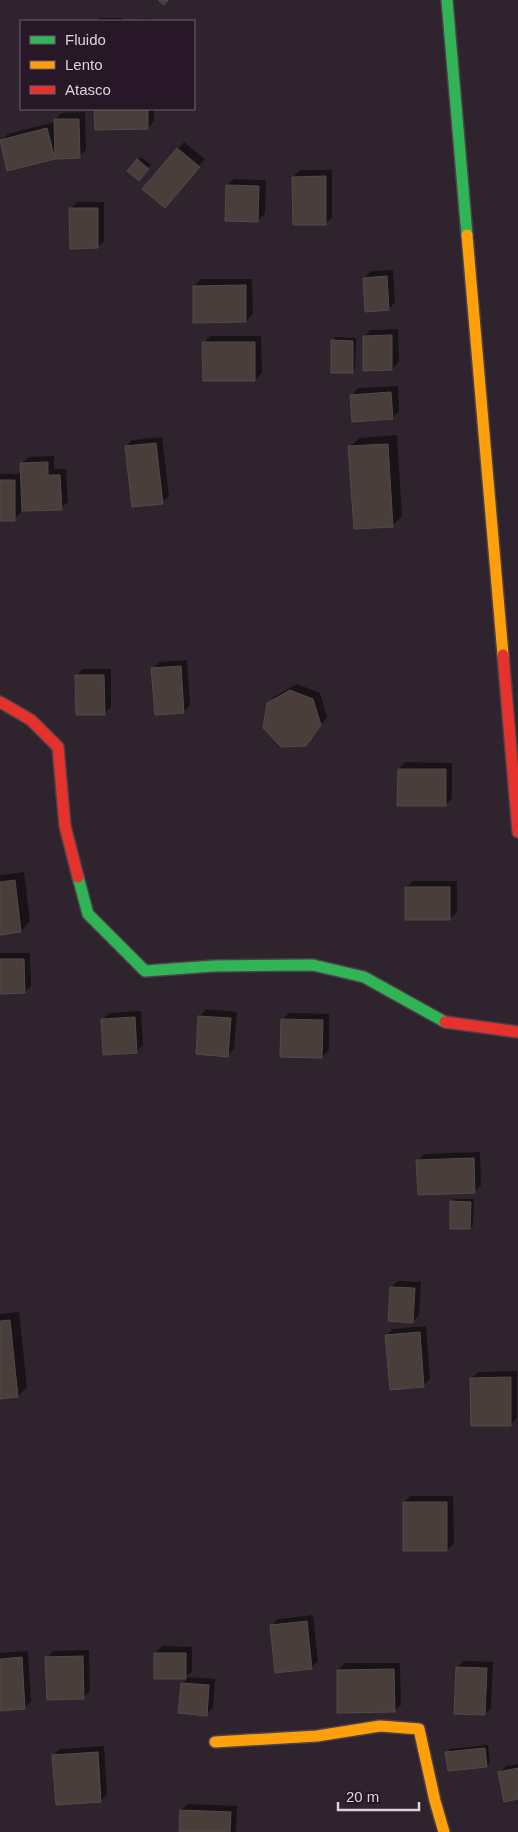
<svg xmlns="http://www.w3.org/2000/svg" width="518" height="1832" viewBox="0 0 518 1832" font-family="Helvetica,sans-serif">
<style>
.shadow{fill:#0007}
.building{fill:#493e3a;stroke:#514a4b}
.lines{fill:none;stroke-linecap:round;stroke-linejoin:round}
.fast-casing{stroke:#4a4149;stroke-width:14}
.slow-casing{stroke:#4a4149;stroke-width:14}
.jam-casing{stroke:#4a4149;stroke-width:14}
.fast{stroke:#30b455;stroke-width:11}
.slow{stroke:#ff9f0a;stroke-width:11}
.jam{stroke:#e5322d;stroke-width:11}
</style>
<rect width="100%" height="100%" fill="#2f242e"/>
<path class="shadow" d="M 99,18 L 123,18 L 123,21 L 97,21 Z
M 154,19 L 154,21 L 125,21 L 127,20 Z
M 95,109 L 154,109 L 154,121 L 148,128 L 96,129 Z
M 85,112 L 86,150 L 79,157 L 54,158 L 1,141 L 8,134 L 55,122 L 55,119 L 62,113 Z
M 184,142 L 205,159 L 172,200 L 144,189 Z
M 141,157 L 151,165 L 142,176 L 138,160 Z
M 300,170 L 332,170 L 332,217 L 326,224 L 293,177 Z
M 234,179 L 266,180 L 265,214 L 258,220 L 227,185 Z
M 77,202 L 104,202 L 104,241 L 98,247 L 70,209 Z
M 393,270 L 395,302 L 389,309 L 364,278 L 371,271 Z
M 201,279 L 252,279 L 253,314 L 246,321 L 194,286 Z
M 398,329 L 399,362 L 392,369 L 364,337 L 370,330 Z
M 210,336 L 261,336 L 262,373 L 255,380 L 204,343 Z
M 335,337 L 356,338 L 355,369 L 352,372 L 332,341 Z
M 398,386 L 399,411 L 393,418 L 352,395 L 358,388 Z
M 397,435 L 402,516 L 393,525 L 350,447 L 359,438 Z
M 162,437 L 169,496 L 162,502 L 126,447 L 132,440 Z
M 54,456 L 54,469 L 66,469 L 68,502 L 61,508 L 21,510 L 21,513 L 14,519 L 0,519 L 0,474 L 22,474 L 21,464 L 28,457 Z
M 187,660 L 190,705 L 184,712 L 153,669 L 159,662 Z
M 83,669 L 111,669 L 111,707 L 104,714 L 77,675 Z
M 297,684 L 320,693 L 327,717 L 306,745 L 268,703 L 275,696 Z
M 405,762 L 452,763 L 452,798 L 446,805 L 399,769 Z
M 24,872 L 30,921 L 21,931 L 0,933 L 0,875 Z
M 413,881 L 457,881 L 457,912 L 450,919 L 406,887 Z
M 0,953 L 30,953 L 31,986 L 25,992 L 0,993 Z
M 206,1009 L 237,1012 L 234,1049 L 227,1056 L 197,1053 L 200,1016 Z
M 141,1011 L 143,1045 L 136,1052 L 102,1020 L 109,1013 Z
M 289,1013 L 329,1014 L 329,1050 L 322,1057 L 282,1020 Z
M 480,1152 L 481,1185 L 475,1192 L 418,1161 L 424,1154 Z
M 454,1199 L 474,1199 L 473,1225 L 470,1228 L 451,1202 Z
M 398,1281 L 421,1282 L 419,1315 L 413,1322 L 391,1287 Z
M 19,1312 L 27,1387 L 18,1396 L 0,1398 L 0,1314 Z
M 426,1326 L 430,1379 L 423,1386 L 387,1335 L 393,1329 Z
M 517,1371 L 517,1418 L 510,1425 L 472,1378 L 478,1372 Z
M 410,1496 L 453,1496 L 454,1543 L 447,1550 L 404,1502 Z
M 313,1615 L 318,1661 L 311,1668 L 272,1625 L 278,1619 Z
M 162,1646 L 192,1647 L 192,1671 L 186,1677 L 215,1679 L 213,1708 L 206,1714 L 182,1684 L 188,1678 L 155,1677 L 155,1653 Z
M 89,1650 L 90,1691 L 83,1698 L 47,1658 L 53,1651 Z
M 28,1651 L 31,1701 L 25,1708 L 0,1709 L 0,1653 Z
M 464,1661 L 493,1662 L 491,1708 L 485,1714 L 457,1667 Z
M 345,1663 L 400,1663 L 401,1705 L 394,1711 L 338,1670 Z
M 488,1745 L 490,1762 L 487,1766 L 447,1752 L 450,1749 Z
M 104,1746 L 107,1794 L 101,1801 L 54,1755 L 60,1749 Z
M 518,1764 L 518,1798 L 499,1773 L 506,1766 Z
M 188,1804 L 237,1806 L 236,1832 L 180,1832 L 181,1810 Z"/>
<path class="building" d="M 158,0 L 168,0 L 164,5 Z
M 94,109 L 148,109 L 148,129 L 95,130 Z
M 54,119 L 79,119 L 80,158 L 55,159 Z
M 47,128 L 55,159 L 7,171 L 0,140 Z
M 177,148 L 200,167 L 165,208 L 142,189 Z
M 137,159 L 149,169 L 139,181 L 127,171 Z
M 326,176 L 326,225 L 293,225 L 292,177 Z
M 226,185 L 259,186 L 258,222 L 225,221 Z
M 69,208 L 98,208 L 98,248 L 70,249 Z
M 387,276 L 389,310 L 365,312 L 363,278 Z
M 246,285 L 246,322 L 193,323 L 193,286 Z
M 392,335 L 392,370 L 363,371 L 363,336 Z
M 331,340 L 353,341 L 353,373 L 331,373 Z
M 202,342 L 255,342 L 255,381 L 203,381 Z
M 391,392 L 393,419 L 352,422 L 350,395 Z
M 156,443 L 163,504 L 132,507 L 125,446 Z
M 388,444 L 393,527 L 354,529 L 348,446 Z
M 48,462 L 48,475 L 60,475 L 62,510 L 22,511 L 20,463 Z
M 0,480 L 15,480 L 15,521 L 0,521 Z
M 181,666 L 184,713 L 155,715 L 151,668 Z
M 75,675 L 104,675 L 105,715 L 76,715 Z
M 290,690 L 313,699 L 321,725 L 306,746 L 281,747 L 263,728 L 267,703 Z
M 398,769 L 446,769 L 446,806 L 397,806 Z
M 15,880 L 21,932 L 0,935 L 0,882 Z
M 405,887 L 450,887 L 450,920 L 405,920 Z
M 0,959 L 24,959 L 25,993 L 0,994 Z
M 198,1016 L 231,1018 L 228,1057 L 196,1054 Z
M 135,1017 L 137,1053 L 103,1055 L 101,1019 Z
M 281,1019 L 323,1020 L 322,1058 L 280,1057 Z
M 474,1158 L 475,1193 L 418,1195 L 416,1160 Z
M 450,1201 L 471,1202 L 470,1229 L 450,1229 Z
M 390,1287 L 415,1288 L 413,1323 L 388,1321 Z
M 10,1320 L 18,1397 L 0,1399 L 0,1321 Z
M 420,1332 L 424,1387 L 390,1390 L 385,1335 Z
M 511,1377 L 511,1426 L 471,1426 L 470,1378 Z
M 403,1502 L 447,1502 L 447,1551 L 403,1551 Z
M 307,1621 L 312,1669 L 275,1673 L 270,1625 Z
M 154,1653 L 186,1653 L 186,1679 L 154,1679 Z
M 83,1656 L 84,1699 L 47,1700 L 45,1657 Z
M 22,1657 L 25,1709 L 0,1711 L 0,1659 Z
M 456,1667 L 487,1668 L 485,1715 L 454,1714 Z
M 394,1669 L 395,1712 L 337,1713 L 337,1670 Z
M 181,1683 L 209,1685 L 207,1716 L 178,1713 Z
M 485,1748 L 487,1767 L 448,1771 L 445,1752 Z
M 98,1752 L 101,1802 L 56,1805 L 52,1755 Z
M 518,1768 L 518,1799 L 504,1802 L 498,1772 Z
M 180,1810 L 231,1812 L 230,1832 L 179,1832 Z"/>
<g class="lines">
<defs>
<path id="fast" d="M 447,0 L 467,235
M 78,877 L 88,914 L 145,971 L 214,966 L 313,965 L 364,977 L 445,1022"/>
<path id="slow" d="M 467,235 L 503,655
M 215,1742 L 317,1736 L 380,1726 L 419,1729 L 435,1801 L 444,1832"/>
<path id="jam" d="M 503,655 L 518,832
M 0,702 L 31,720 L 58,747 L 65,826 L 78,877
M 445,1022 L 518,1032"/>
</defs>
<use href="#fast" class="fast-casing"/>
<use href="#slow" class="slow-casing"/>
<use href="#jam" class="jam-casing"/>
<use href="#fast" class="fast"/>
<use href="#slow" class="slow"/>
<use href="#jam" class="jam"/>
</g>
<rect x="20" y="20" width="175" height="90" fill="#281727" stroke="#716270"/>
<rect x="30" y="36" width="25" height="8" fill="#30b455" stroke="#716270"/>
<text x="65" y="45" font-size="15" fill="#dfd2dd">Fluido</text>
<rect x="30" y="61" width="25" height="8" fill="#ff9f0a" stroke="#716270"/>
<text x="65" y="70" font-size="15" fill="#dfd2dd">Lento</text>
<rect x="30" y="86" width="25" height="8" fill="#e5322d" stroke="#716270"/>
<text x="65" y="95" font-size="15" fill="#dfd2dd">Atasco</text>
<path d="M338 1802v8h81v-8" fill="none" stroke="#dfd2dd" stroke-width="2.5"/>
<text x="346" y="1802" font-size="15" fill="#dfd2dd" stroke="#281727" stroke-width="4" paint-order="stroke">20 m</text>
</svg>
